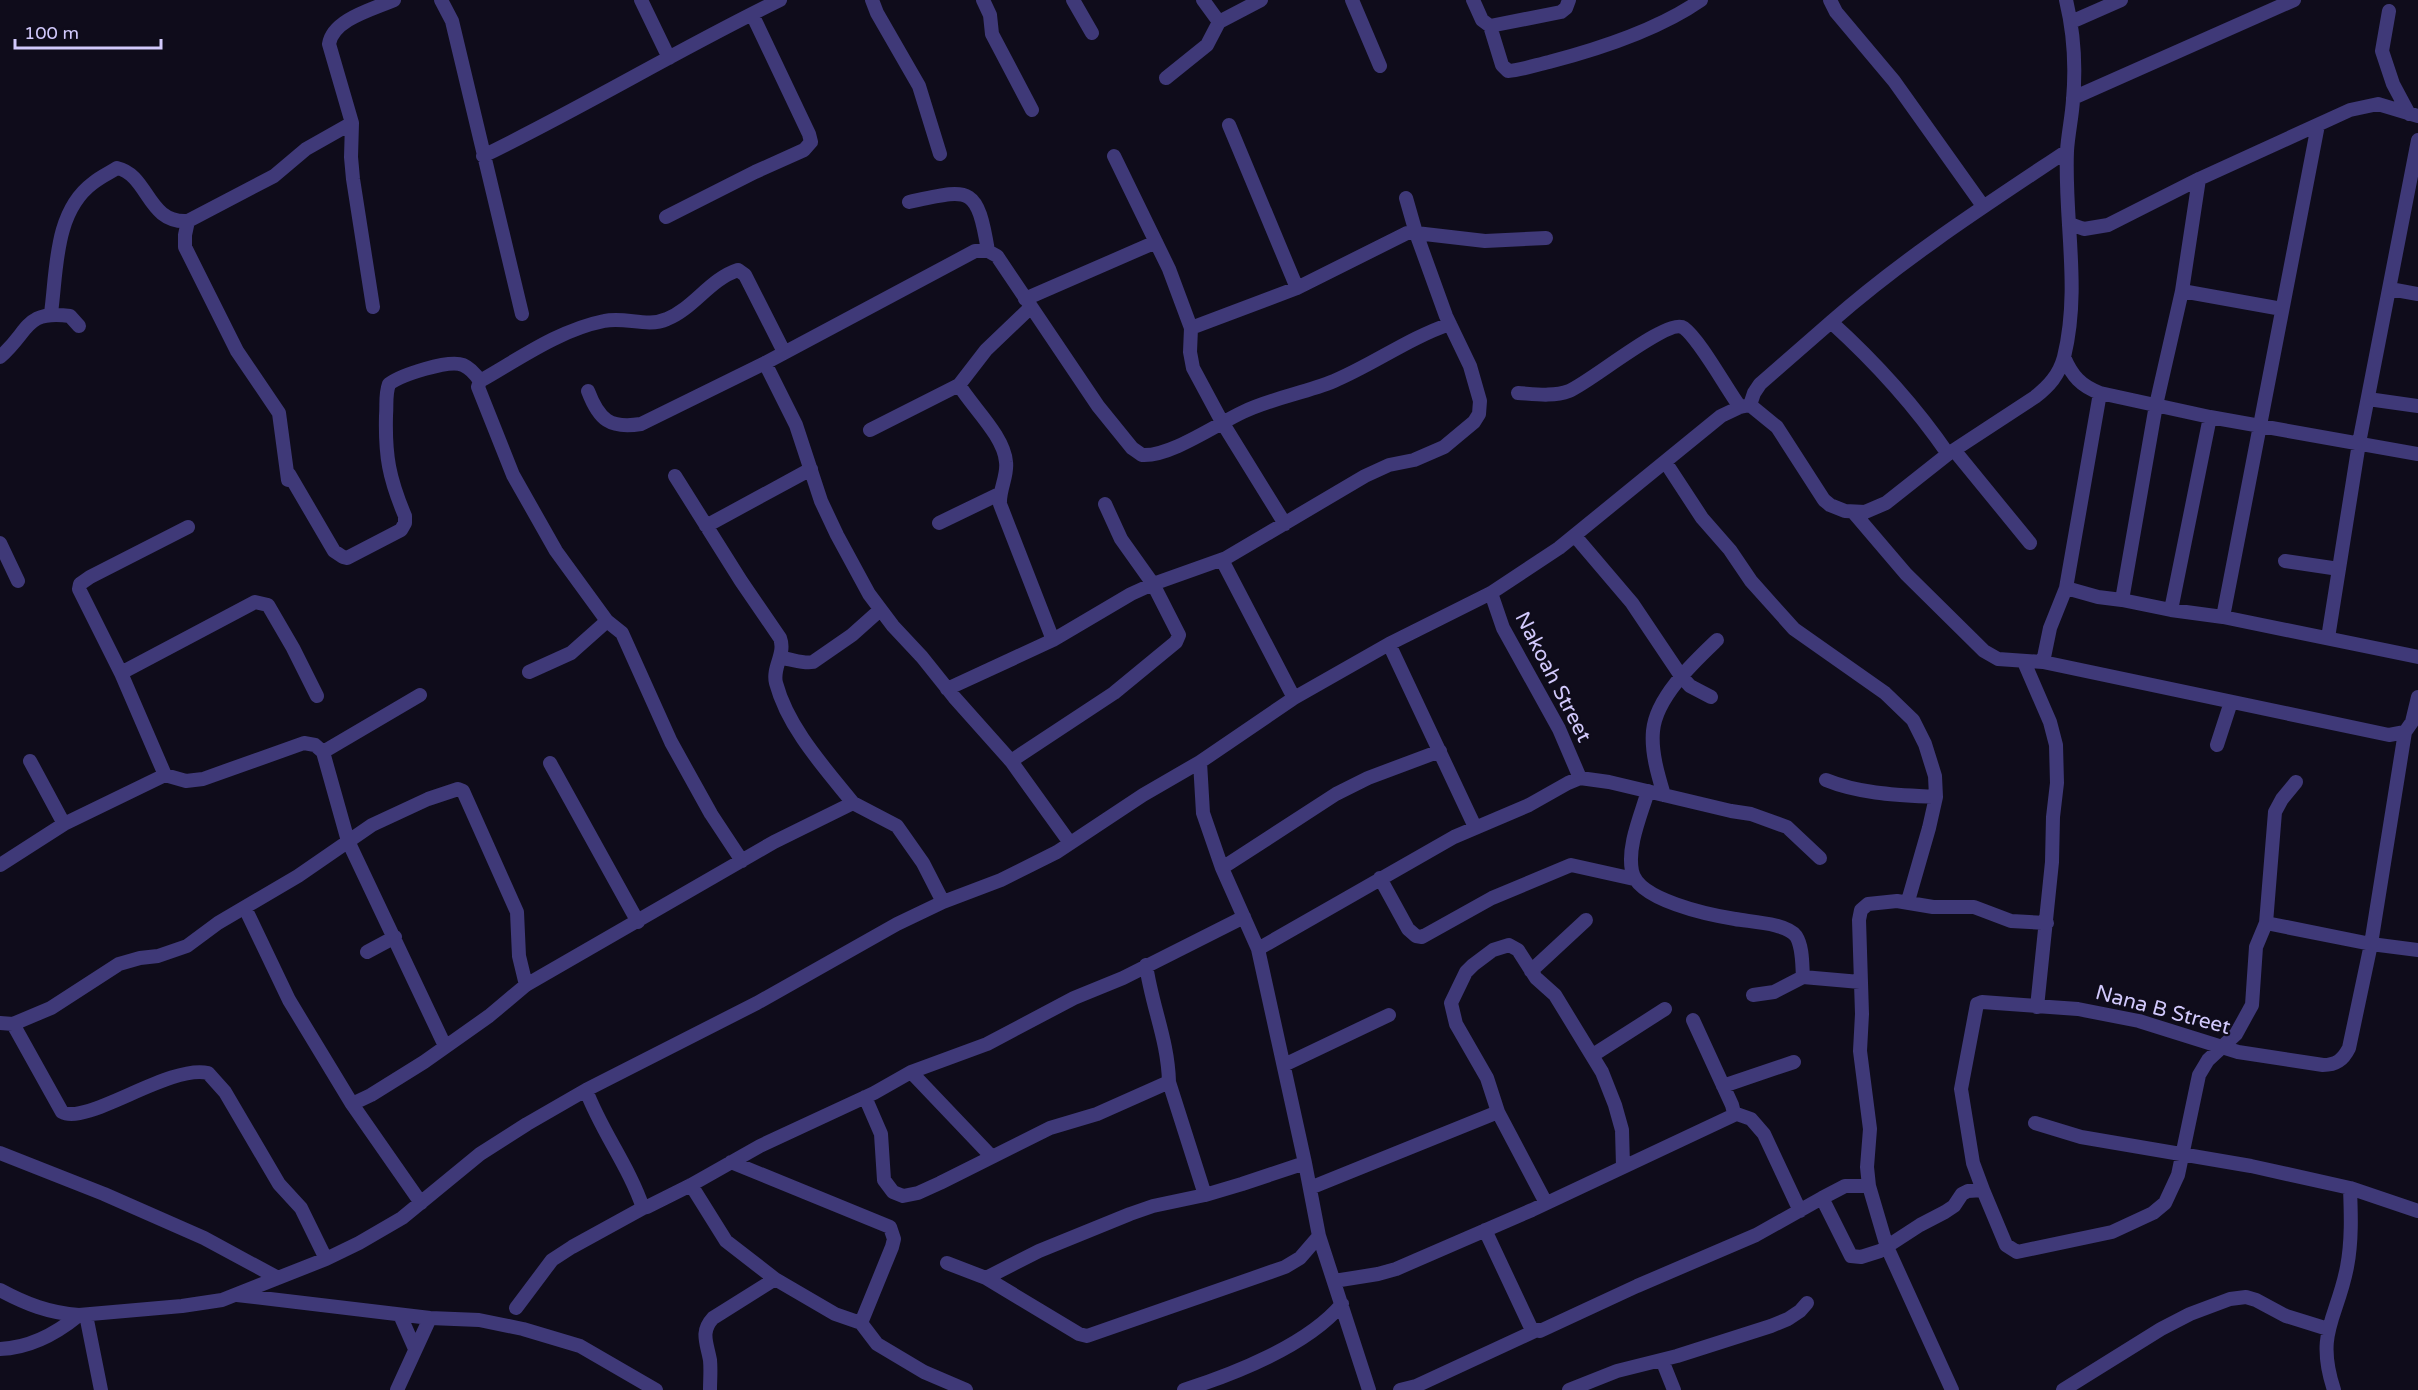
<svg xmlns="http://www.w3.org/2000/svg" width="2418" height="1390" viewBox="0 0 2418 1390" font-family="'Varela Round',sans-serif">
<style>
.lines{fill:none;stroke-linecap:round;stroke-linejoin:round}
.minor{stroke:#3f3978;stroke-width:14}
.labels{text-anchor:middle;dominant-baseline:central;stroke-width:4.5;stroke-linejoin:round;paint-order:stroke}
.street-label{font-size:21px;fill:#d2c9fc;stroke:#0f0c1b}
</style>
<rect width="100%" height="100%" fill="#0f0c1b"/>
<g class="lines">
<path class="minor" d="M 441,0 L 452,21 L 522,314
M 641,0 L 669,58
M 872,0 L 877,13 L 919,86 L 940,154
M 983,0 L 990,15 L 992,34 L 1032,110
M 1073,0 L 1092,33
M 1203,0 L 1219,22
M 1352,0 L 1380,66
M 1473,0 L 1482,20 L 1490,26 L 1502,65 L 1508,71 C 1522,70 1536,65 1549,62 C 1599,49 1658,30 1701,0
M 1830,0 L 1836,12 L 1894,81 L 1983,206
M 2389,11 L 2382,51 L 2393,84 L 2409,114
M 2071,22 L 2121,0
M 1490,26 L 1561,12 L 1566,8 L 1569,0
M 1166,78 L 1207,45 L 1219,22 L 1261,0
M 2073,98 L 2294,0
M 1229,125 L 1297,288
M 483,156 C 584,107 679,49 780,0
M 1114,156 L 1169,269 L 1191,328 L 1190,352 L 1193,368 L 1222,422 L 1285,524
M 1406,198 L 1416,233 L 1485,241 L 1546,238
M 909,202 C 970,189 977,184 988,251
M 666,217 L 755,172 L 804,150 L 811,142 L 809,134 L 752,14
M 188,221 L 185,235 L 185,247 L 237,351 L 279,413 L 288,480
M 2070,224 L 2084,229 L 2108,225 L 2199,179 L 2350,110 L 2378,104 L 2418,116
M 2390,289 L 2418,294
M 2182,291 L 2282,309
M 1025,299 L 1156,242
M 373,307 L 353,179 L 351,157 L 352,123 L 329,44 C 333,19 374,9 394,0
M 1031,307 L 986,350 L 959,385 C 973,408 1004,436 1006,462 C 1008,476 999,489 1000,504 L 1053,640
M 51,313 C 57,270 54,212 93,183 C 100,177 109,173 117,168 C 149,175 147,224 188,221 L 274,176 L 306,149 L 352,123
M 0,357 C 30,331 24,310 70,316 L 79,326
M 2064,357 C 2072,376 2081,386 2100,393 L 2210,417 L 2418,454
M 765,363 L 796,425 L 821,501 L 837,535 L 869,594 L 893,626 L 922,657 L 954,697 L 1011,761 L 1070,843
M 588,391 C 599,420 610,429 641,424 L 765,363 L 975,251 L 988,251 L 997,256 L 1098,406 L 1132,448 L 1142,455 C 1170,457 1217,424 1243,412 C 1272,398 1305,393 1334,381 C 1374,364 1409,338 1450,324
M 1518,393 C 1534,394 1553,397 1569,391 C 1590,383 1668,317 1684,328 C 1700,340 1726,388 1740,407
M 2368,399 L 2418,406
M 1750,405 L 1754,393 L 1760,384 L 1831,322
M 870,430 L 959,385
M 1954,450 L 2030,543
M 1948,454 C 1915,406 1874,361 1831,322 C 1905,257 1986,205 2067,151
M 1666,463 L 1702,518 L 1730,550 L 1751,581 L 1794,629 L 1885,693 L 1913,720 L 1925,744 L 1935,776 L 1936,797 L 1929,828 L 1908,901
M 289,474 L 334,551 L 343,557 L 347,558 L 401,530 L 405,523 L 405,516 C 389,478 385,456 386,416 C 387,404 385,395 389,384 C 401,375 449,359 463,365 C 470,368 476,375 480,381
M 675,476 L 741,581 L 780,638 C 786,654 772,667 776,683 C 788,728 824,767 853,803
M 1854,513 L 1906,574 L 1984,651 L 1998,659 L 2043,662 L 2389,735 L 2405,732
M 939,523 L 999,494
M 706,526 L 811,469
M 1575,536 L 1632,603 L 1681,676 L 1690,686 L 1711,697
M 0,543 L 18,581
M 1222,560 L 1294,698
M 2285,561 L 2339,569
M 2066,588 L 2098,597 L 2122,600 L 2171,610 L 2223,617 L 2418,657
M 1491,593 L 1503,628 L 1559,729 L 1580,778
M 2122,600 L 2156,405 L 2182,291 L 2199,179
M 2171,610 L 2210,417
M 2223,617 L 2318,125
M 2328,638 L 2359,443 L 2418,140
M 1389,644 L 1475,827
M 781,658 C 792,659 803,664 813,662 L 852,635 L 880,610
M 2024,662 L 2050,722 L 2056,745 L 2057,783 L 2053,817 L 2052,862 L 2037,1007
M 2043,662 L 2050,628 L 2066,588 L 2100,393
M 529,672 L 571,653 L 607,621
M 121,673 L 255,602 L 268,605 L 293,648 L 317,696
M 947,689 L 1053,640 L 1131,594 L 1153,584 L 1226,558 L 1365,476 L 1389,465 L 1414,460 L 1444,447 L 1474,422 L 1479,414 L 1480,401 L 1470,366 L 1446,316 L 1416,233 L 1407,233 L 1297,288 L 1191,328
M 2405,732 L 2412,722 L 2418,697
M 2217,745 L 2231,702
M 323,752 L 420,695
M 30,761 L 64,824
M 1011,761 L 1114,693 L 1176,642 L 1179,635 L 1153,584 L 1121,539 L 1105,504
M 1200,762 L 1203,813 L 1222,868 L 1258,949 L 1305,1163 L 1319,1236 L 1369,1390
M 550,763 L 638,922
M 165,775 L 121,673 L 79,589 L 80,584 L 90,577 L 188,527
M 1826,780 C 1860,794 1899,795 1936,797
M 1648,791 C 1641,815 1627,846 1632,871 C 1637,900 1710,915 1735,919 C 1751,922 1786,923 1796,936 C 1803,947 1802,964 1803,977
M 1664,795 C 1658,775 1651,752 1653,731 C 1656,697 1694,662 1717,640
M 742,861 L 711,814 L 671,742 L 622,633 L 607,621 L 556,551 L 513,475 L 478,387 L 480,381 C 519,359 559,330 604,321 C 625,316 647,328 667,319 C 694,308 710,279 738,270 L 745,275 L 784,352
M 0,865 L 64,824 L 165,775 L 186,781 L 203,779 L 304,743 L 315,745 L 323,752 L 348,841 L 445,1046
M 1222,868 L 1336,794 L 1368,778 L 1440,751
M 1380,878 L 1408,929 L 1416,936 L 1422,937 L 1492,898 L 1571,865 L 1634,879
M 245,908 L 289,1000 L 352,1104 L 421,1203
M 2266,923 L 2371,944 L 2418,950
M 1258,949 L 1454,837 L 1529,805 L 1568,783 L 1580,778 L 1609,782 L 1731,811 L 1751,814 L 1787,827 L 1820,858
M 367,952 L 395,937
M 1531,971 L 1586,920
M 1753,995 L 1774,992 L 1803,977 L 1860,982
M 0,1023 L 13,1024 L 51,1008 L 119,964 L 140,958 L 158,956 L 187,946 L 218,923 L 298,876 L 372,825 L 428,799 L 458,789 L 463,791 L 517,912 L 519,956 L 526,985
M 13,1024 L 62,1112 C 87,1126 169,1064 208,1073 L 225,1092 L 279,1184 L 301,1208 L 326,1259
M 1593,1055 L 1665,1009
M 1284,1065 L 1389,1015
M 911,1072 L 991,1156
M 1169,1082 L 1205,1195
M 1723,1086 L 1794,1062
M 586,1090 C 601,1131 629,1166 643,1208 L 647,1207 L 691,1185 L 760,1146 L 874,1093 L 911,1072 L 987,1044 L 1074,998 L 1123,978 L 1244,917
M 865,1097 L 881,1134 L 884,1180 L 893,1192 L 903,1196 L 918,1193 L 940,1183 L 1050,1128 L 1097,1114 L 1169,1082 C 1168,1040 1152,1007 1146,965
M 352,1104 L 371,1095 L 424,1062 L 489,1016 L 526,985 L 774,842 L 853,803 L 897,826 L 923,863 L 943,902
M 1498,1112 L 1546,1203
M 1734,1113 L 1751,1119 L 1764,1134 L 1800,1211
M 2035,1123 L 2081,1137 L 2251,1166 L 2350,1188 L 2418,1211
M 0,1153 L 104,1194 L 204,1238 L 278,1278
M 731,1162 L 890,1227 L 894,1239 L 892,1247 L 861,1323
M 691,1185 L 726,1241 L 775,1279
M 1310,1188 L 1498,1112 L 1487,1078 L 1456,1024 L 1451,1003 L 1466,972 L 1473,965 L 1493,950 L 1509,945 L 1518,950 L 1536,978 L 1555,995 L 1602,1072 L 1615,1105 L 1622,1130 L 1623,1166
M 1983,1190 L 1973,1163 L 1961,1089 L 1977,1004 L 1982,1002 L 2078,1009 L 2139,1021 L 2238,1052 L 2323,1065 C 2336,1065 2343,1060 2349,1048 L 2371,944 L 2405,732
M 1822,1198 L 1845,1186 L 1869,1186
M 1485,1230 L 1531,1328 L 1540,1331 L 1637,1286 L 1756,1235 L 1822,1198 L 1851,1256 L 1861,1257 L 1880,1251 L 1920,1225 L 1945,1212 L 1954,1206 L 1962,1194 L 1968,1191 L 1983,1190 L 2006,1245 L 2017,1252 L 2112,1232 L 2153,1213 L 2165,1203 L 2178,1175 L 2199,1075 L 2208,1060 L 2236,1034 L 2252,1005 L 2256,947 L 2266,923 L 2275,812 L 2282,799 L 2296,782
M 947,1263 L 986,1278 L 1079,1334 L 1087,1336 L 1285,1267 L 1300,1258 L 1319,1236
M 986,1278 L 1039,1251 L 1130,1214 L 1153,1206 L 1205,1195 L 1242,1184 L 1305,1163
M 1334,1281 L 1378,1274 L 1396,1269 L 1532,1210 L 1732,1116 L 1734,1113 L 1732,1105 L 1693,1020
M 0,1290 C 26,1304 49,1313 79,1315 L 182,1306 L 222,1300 L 326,1259 L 359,1243 L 402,1218 L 480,1154 L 527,1124 L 586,1090 L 757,1003 L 897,924 L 943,902 L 1001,880 L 1057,852 L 1143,795 L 1200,762 L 1294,698 L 1389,644 L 1491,593 L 1559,548 L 1721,416 L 1740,407 L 1750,405 L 1777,427 L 1824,500 L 1830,505 L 1845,511 L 1865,512 L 1886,503 L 1948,454 L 2035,397 C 2049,386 2059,375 2064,357 C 2081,288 2064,220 2067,151 C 2068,134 2072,117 2073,100 C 2076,66 2074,33 2066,0
M 237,1295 L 430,1318 L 479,1320 L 523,1329 L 580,1346 L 656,1390
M 516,1308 L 552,1260 L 572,1247 L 643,1208
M 86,1315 L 101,1390
M 400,1315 L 415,1349
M 0,1349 C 29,1348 57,1333 79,1315
M 1662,1360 L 1674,1390
M 397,1390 L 430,1318
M 710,1390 C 710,1380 711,1370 710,1360 C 707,1343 700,1332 713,1318 L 775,1279 L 835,1314 L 861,1323 L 877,1344 L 924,1372 L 966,1390
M 1184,1390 C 1234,1374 1308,1345 1342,1304
M 1400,1390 L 1416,1386 L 1535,1331
M 1569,1390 L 1617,1371 L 1677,1356 L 1771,1326 L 1788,1319 L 1800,1311 L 1807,1303
M 1952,1390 L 1887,1247 L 1869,1186 L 1867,1167 L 1870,1129 L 1860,1051 L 1862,1014 L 1859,920 L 1861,910 L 1868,904 L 1897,901 L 1933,907 L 1974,907 L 2011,921 L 2047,923
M 2063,1390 L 2161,1329 L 2190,1314 L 2230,1299 L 2246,1297 L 2256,1300 L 2286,1316 L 2328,1329
M 2334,1390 C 2315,1332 2337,1319 2347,1267 C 2352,1241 2351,1214 2350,1188"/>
</g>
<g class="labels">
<g class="street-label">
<text transform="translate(1553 677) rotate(63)">Nakoah Street</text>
<text transform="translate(2163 1010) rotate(15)">Nana B Street</text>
</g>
</g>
<path d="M15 39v9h146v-9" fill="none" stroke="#d2c9fc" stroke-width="3"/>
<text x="24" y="39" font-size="18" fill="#d2c9fc" stroke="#0f0c1b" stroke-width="4.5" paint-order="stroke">100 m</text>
</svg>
